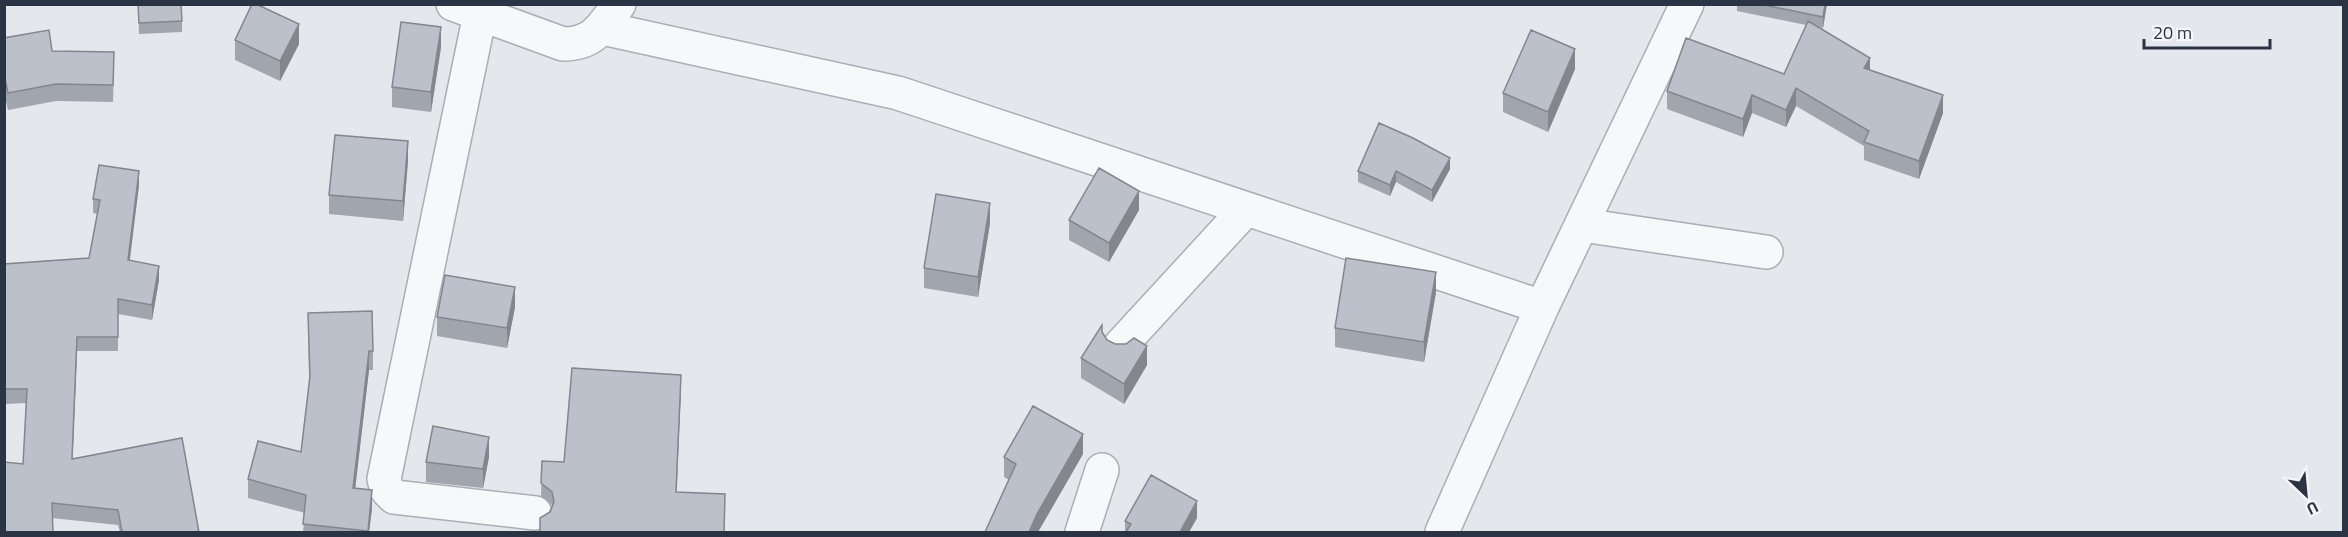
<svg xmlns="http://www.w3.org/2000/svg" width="2348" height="537" viewBox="0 0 2348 537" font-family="'Titillium Web',sans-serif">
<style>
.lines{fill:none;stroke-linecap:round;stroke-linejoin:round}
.minor-casing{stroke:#a9aeb7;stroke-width:36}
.minor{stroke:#f7f8fa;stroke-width:33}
.wall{fill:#a1a5ae}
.shaded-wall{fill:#83868d}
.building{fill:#bbc0ca;stroke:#83868d;stroke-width:1.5}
</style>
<rect width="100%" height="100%" fill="#e4e7ec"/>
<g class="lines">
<defs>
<path id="minor" d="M 453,4 L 563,44 C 594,44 602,27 619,4
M 480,14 L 384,479 L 387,490 L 394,497 L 535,513
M 602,28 L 898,93 L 1542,307
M 1582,225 L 1766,252
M 1120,346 L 1246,209
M 1082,532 L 1102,470
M 1442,532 L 1542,307 L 1687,4"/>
</defs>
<use href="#minor" class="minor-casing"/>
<use href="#minor" class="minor"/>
</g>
<path class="wall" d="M 138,4 L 182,21 L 182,32 L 139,34 Z
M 1737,4 L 1827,4 L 1823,28 L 1818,27 L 1870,70 L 1943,113 L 1919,179 L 1864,160 L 1864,146 L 1796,106 L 1786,127 L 1752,113 L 1743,137 L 1667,109 L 1667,91 L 1784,74 L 1806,25 L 1737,11 Z
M 4,38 L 114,69 L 113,102 L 56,101 L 8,110 L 4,92 Z
M 235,40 L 299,44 L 280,81 L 235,60 Z
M 441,47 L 431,112 L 392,107 L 392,87 Z
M 1575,69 L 1548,132 L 1503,112 L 1503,93 Z
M 408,161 L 403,221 L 329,214 L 329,195 Z
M 1450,169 L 1432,202 L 1396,182 L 1390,196 L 1358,182 L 1358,171 Z
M 139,185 L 129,261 L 159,280 L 152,320 L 118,314 L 118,351 L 77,351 L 72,459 L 199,532 L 120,532 L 118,525 L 52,518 L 23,464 L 27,403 L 4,404 L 4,264 L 89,258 L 98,214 L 93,213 L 93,199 Z
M 1139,210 L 1109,262 L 1069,240 L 1069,220 Z
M 990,223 L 978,297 L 924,288 L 924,268 Z
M 1436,292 L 1424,362 L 1335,347 L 1335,328 Z
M 515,307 L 507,348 L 437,336 L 437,317 Z
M 308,313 L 373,351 L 373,370 L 369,370 L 355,489 L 372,509 L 369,532 L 303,532 L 305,513 L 248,498 L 248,479 L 301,452 L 309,380 Z
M 1107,340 L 1147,365 L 1124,404 L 1081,378 L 1081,358 Z
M 681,388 L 676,492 L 725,507 L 724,532 L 540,532 L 552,505 L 541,496 L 542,461 L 564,462 Z
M 1083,454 L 1038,532 L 985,532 L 1009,480 L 1004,477 L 1004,457 Z
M 489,457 L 483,488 L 426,482 L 426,462 Z
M 1197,518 L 1189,532 L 1125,532 L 1125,521 Z"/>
<path class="shaded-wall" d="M 1825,4 L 1827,4 L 1823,28 L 1823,17 Z
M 299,24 L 299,44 L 280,81 L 280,61 Z
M 441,27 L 441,47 L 431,112 L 431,92 Z
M 1575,49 L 1575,69 L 1548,132 L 1548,112 Z
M 1870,58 L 1870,75 L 1864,68 Z
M 1796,88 L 1796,106 L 1786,127 L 1786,110 Z
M 1752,95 L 1752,113 L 1743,137 L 1743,119 Z
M 1943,95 L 1943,113 L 1919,179 L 1919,161 Z
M 408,141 L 408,161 L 403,221 L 403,201 Z
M 1450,158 L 1450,169 L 1432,202 L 1432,190 Z
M 139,171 L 139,185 L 128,275 L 128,260 Z
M 1396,171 L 1396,182 L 1390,196 L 1390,185 Z
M 1139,191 L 1139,210 L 1109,262 L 1109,243 Z
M 990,203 L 990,223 L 978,297 L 978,277 Z
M 159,266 L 159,280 L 152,320 L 152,305 Z
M 1436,272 L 1436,292 L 1424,362 L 1424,342 Z
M 515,287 L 515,307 L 507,348 L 507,328 Z
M 77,337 L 77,351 L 72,473 L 72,459 Z
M 1147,346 L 1147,365 L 1124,404 L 1124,384 Z
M 369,351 L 369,370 L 353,507 L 353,488 Z
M 681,375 L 681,388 L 676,505 L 676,492 Z
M 1083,434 L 1083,454 L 1038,532 L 1029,532 L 1037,514 Z
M 489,437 L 489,457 L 483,488 L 483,469 Z
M 372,490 L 372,509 L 369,532 L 368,532 Z
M 1197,501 L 1197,518 L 1189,532 L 1180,532 Z"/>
<path class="building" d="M 138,4 L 181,4 L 182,21 L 139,23 Z
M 252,4 L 256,4 L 299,24 L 280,61 L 235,40 Z
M 1759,4 L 1825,4 L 1823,17 Z
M 1808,21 L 1870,58 L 1864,68 L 1943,95 L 1919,161 L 1864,142 L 1869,131 L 1796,88 L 1786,110 L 1752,95 L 1743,119 L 1667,91 L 1686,38 L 1784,74 Z
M 401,22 L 441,27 L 431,92 L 392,87 Z
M 49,30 L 52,51 L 114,52 L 113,85 L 56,84 L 8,93 L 4,74 L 4,38 Z
M 1531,30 L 1575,49 L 1548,112 L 1503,93 Z
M 1379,123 L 1413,138 L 1450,158 L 1432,190 L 1396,171 L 1390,185 L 1358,171 Z
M 335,135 L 408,141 L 403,201 L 329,195 Z
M 99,165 L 139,171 L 128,260 L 159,266 L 152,305 L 118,299 L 118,337 L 77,337 L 72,459 L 182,438 L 199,532 L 122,532 L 118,510 L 52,503 L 53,532 L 4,532 L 4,462 L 23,464 L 27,389 L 4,389 L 4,264 L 89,258 L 100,200 L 93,199 Z
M 1099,168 L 1139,191 L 1109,243 L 1069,220 Z
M 936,194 L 990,203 L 978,277 L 924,268 Z
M 1346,258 L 1436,272 L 1424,342 L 1335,328 Z
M 445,275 L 515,287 L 507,328 L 437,317 Z
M 372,311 L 373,351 L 369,351 L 353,488 L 372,490 L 368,531 L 303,524 L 306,495 L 248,479 L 258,441 L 301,452 L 310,376 L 308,313 Z
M 1102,325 L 1102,332 L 1107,340 L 1115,344 L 1126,344 L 1134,338 L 1147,346 L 1124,384 L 1081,358 Z
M 572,368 L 681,375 L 676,492 L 725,494 L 724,532 L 540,532 L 540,518 L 550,512 L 554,502 L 552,492 L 541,483 L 542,461 L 564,462 Z
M 1033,406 L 1083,434 L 1037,514 L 1029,532 L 985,532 L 1016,464 L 1004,457 Z
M 433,426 L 489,437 L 483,469 L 426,462 Z
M 1151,475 L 1197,501 L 1180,532 L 1126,532 L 1131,524 L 1125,521 Z"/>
<rect width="2348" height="537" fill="none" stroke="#2b3445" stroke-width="12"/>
<g transform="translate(2306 495) rotate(154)" stroke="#f4f6f9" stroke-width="4.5" paint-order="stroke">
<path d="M0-4.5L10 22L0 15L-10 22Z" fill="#2b3445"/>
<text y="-9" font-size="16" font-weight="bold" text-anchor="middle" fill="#2b3445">U</text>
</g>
<path d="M2144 39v9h126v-9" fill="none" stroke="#2b3445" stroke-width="3"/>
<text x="2153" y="39" font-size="18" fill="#2b3445" stroke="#f4f6f9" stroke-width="4.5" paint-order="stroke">20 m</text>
</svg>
